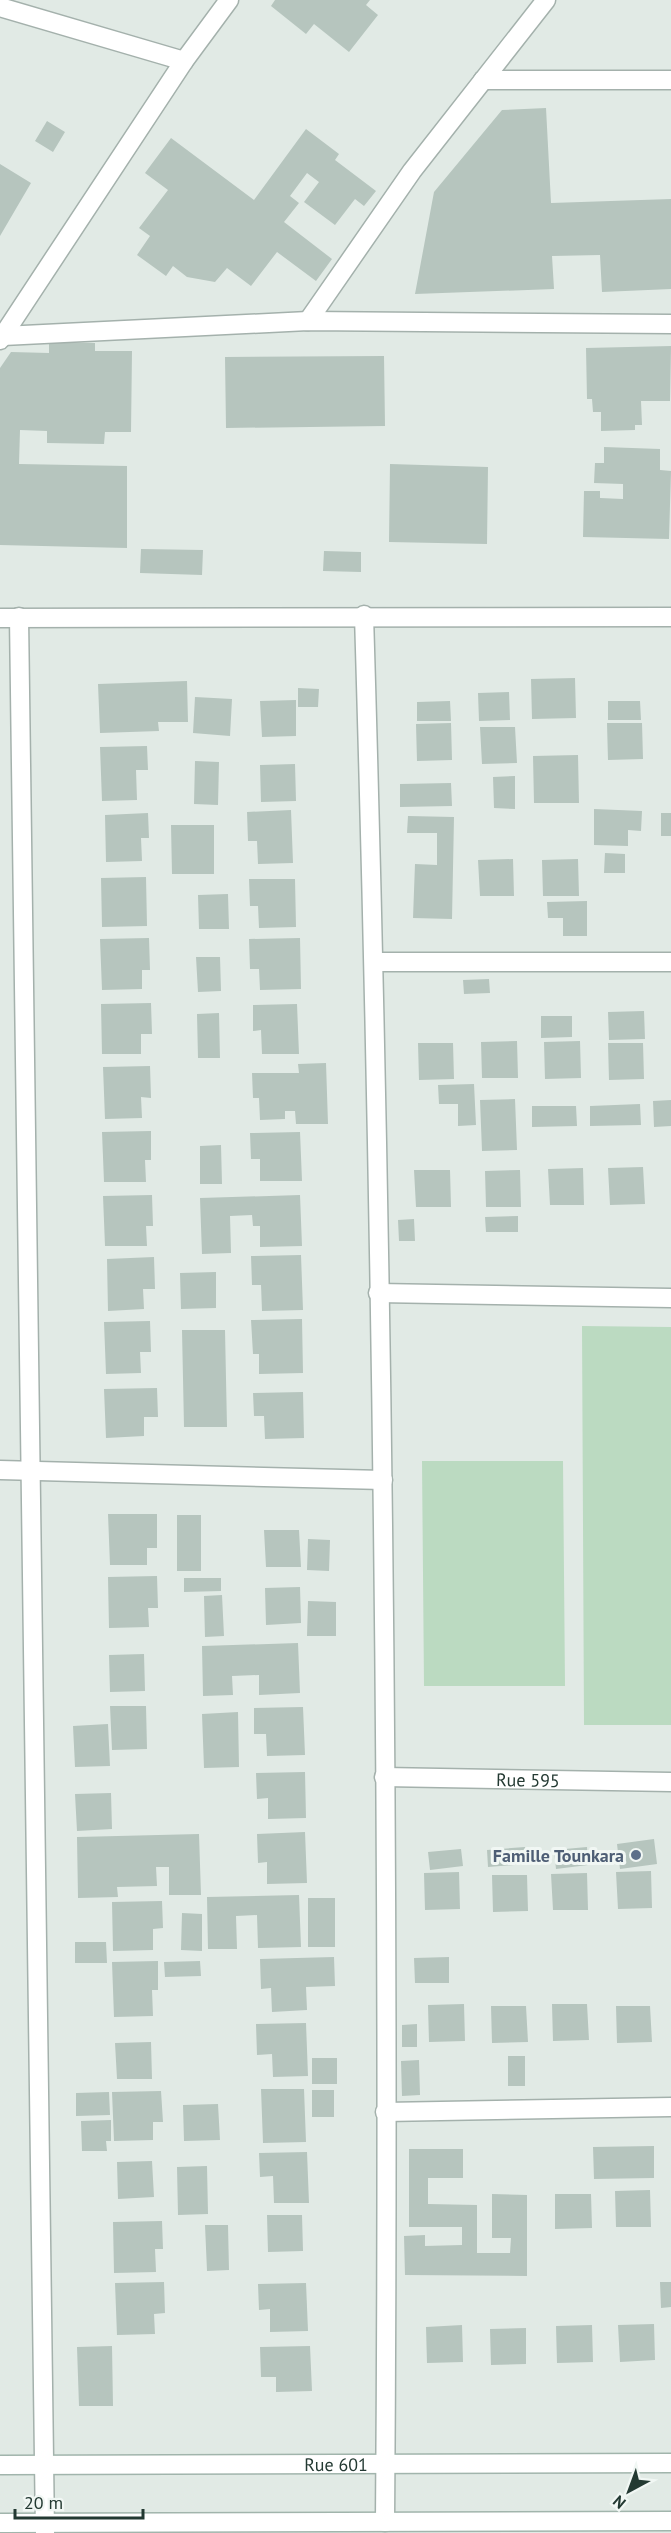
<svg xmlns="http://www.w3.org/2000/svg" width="671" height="2533" viewBox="0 0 671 2533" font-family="'PT Sans',sans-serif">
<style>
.green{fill:#bbdac1}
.building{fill:#b6c5be}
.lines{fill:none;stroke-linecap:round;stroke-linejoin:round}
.street-casing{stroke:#a4b1ac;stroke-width:21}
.secondary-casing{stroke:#a1b5ac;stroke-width:21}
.street{stroke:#fff;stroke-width:18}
.secondary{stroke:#fff;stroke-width:18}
.service-dot{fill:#5c6f8a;stroke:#f1f7f4;stroke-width:2}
.labels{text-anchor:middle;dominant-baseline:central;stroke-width:6;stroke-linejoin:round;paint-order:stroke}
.street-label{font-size:18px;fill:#233932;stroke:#f1f7f4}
.service-label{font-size:18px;font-weight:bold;fill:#4e5e75;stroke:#f1f7f4;text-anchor:end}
</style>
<rect width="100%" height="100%" fill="#e1eae5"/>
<path class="green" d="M 582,1326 L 671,1327 L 671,1725 L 584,1725 Z
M 422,1461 L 563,1461 L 565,1686 L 424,1686 Z"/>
<path class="building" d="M 275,0 L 370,0 L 366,5 L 378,15 L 349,52 L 314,24 L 306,34 L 271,6 Z
M 546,108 L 551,203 L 671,199 L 671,289 L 602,292 L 600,255 L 552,256 L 554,289 L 415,294 L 434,192 L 502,110 Z
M 47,121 L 65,132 L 53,152 L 35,141 Z
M 306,129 L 339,154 L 335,160 L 376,191 L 364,206 L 355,199 L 335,225 L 304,202 L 319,182 L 307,173 L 290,196 L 299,203 L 284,222 L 332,259 L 316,281 L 277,252 L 251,286 L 227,268 L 215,282 L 187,277 L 173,266 L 166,276 L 137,255 L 150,236 L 139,228 L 168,190 L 145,173 L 171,138 L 254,200 Z
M 0,164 L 31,183 L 0,236 Z
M 49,342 L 95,343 L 95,351 L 132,351 L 131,432 L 105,432 L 104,444 L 47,443 L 47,431 L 20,430 L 19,464 L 127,466 L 127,548 L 0,545 L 0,368 L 11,352 L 49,353 Z
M 671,346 L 670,401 L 641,401 L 642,425 L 635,425 L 635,430 L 601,431 L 601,412 L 593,412 L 592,399 L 587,399 L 586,348 Z
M 384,356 L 385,426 L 226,428 L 225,357 Z
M 604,447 L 660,449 L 660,470 L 671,471 L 669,539 L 583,537 L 584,491 L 600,491 L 600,498 L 623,499 L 623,484 L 594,483 L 595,463 L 604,463 Z
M 390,464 L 488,467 L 487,544 L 389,542 Z
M 141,549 L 203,550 L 202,575 L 140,573 Z
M 324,551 L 361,552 L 361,572 L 323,571 Z
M 575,678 L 576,718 L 532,719 L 531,679 Z
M 187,681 L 188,722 L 158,722 L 159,731 L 100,733 L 98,684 Z
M 298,688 L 319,689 L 318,707 L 298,707 Z
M 509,692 L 510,720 L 479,721 L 478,693 Z
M 195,697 L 232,699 L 230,736 L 193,733 Z
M 296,700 L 296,736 L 262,737 L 260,701 Z
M 450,701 L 451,721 L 417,721 L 417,702 Z
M 608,701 L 640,701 L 641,720 L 608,720 Z
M 451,723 L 452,760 L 417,761 L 416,724 Z
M 607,723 L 642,723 L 643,759 L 608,760 Z
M 480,727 L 515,727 L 517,763 L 482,764 Z
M 147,746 L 148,770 L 136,770 L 137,800 L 102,801 L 100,747 Z
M 578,755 L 579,803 L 534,803 L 533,756 Z
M 195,761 L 219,762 L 218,805 L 194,804 Z
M 295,764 L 296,801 L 261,802 L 260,765 Z
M 515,776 L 515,809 L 494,808 L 493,777 Z
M 451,783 L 452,806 L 400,807 L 400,784 Z
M 594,809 L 642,811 L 641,831 L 628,830 L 628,846 L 594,845 Z
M 291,810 L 293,863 L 258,864 L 257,841 L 248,841 L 247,812 Z
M 148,813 L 149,838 L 141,838 L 142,861 L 106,862 L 105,815 Z
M 661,813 L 671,813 L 671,836 L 661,836 Z
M 408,816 L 454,817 L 452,919 L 413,918 L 415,864 L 437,865 L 437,833 L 407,833 Z
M 171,825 L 214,825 L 214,874 L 172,874 Z
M 605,853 L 625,854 L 625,873 L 604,873 Z
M 513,859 L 514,896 L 480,896 L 478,860 Z
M 578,859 L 579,896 L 543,896 L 542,860 Z
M 146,877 L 147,926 L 102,927 L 101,878 Z
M 249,879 L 295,879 L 296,927 L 259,928 L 258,906 L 250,906 Z
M 228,894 L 229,929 L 199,929 L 198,895 Z
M 587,901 L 587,936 L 563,936 L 563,918 L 548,918 L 547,902 Z
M 149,938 L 150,970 L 142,970 L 142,989 L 102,990 L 100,939 Z
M 300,938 L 301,989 L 260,990 L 259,969 L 250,969 L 249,939 Z
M 196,957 L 220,957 L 221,991 L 198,992 Z
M 489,979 L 490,993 L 464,994 L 463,980 Z
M 151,1003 L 152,1034 L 141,1034 L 141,1054 L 102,1054 L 101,1004 Z
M 297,1004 L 299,1054 L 262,1054 L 261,1030 L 253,1031 L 253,1005 Z
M 644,1011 L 645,1039 L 609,1040 L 608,1012 Z
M 219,1013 L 220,1058 L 198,1058 L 197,1014 Z
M 541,1016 L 572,1016 L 572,1037 L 541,1038 Z
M 517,1041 L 518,1078 L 482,1078 L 481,1042 Z
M 580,1041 L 581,1078 L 545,1079 L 544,1042 Z
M 418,1043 L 453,1043 L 454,1079 L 419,1080 Z
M 608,1043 L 643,1043 L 644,1079 L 609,1080 Z
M 326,1063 L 328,1124 L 296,1124 L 295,1111 L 285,1111 L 285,1119 L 260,1120 L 259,1098 L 253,1098 L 252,1073 L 299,1073 L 298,1064 Z
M 150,1066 L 151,1098 L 141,1097 L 142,1118 L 105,1119 L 103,1067 Z
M 474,1084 L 476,1125 L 458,1126 L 458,1104 L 439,1104 L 438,1085 Z
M 515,1099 L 517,1150 L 482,1151 L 480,1100 Z
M 671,1100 L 671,1126 L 654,1127 L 653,1101 Z
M 640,1104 L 641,1125 L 590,1126 L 590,1106 Z
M 532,1106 L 576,1106 L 577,1126 L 532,1127 Z
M 151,1131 L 151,1160 L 145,1160 L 146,1182 L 104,1182 L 102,1132 Z
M 300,1132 L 302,1181 L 260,1181 L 260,1159 L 251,1159 L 250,1133 Z
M 221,1145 L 222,1184 L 200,1184 L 200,1146 Z
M 643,1167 L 645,1204 L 610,1205 L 608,1168 Z
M 583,1168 L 584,1205 L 550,1205 L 548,1169 Z
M 414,1170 L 450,1170 L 451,1207 L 416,1207 Z
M 520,1170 L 521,1207 L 486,1207 L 485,1171 Z
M 152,1195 L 153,1226 L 146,1226 L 147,1246 L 105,1246 L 103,1196 Z
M 300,1195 L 302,1246 L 260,1247 L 260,1226 L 253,1226 L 252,1215 L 230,1216 L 231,1253 L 202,1254 L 200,1198 Z
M 518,1216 L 518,1232 L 486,1232 L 485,1217 Z
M 414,1219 L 415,1241 L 399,1241 L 398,1220 Z
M 301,1255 L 303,1310 L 262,1311 L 261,1285 L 252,1285 L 251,1256 Z
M 154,1257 L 155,1289 L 143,1289 L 144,1309 L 108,1311 L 107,1259 Z
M 216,1272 L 216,1308 L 181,1309 L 180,1273 Z
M 302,1319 L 303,1373 L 259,1374 L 259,1354 L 253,1354 L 251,1320 Z
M 150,1321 L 151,1352 L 140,1352 L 141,1373 L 106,1374 L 104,1322 Z
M 182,1330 L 225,1330 L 227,1427 L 184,1427 Z
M 157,1388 L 158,1417 L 144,1417 L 144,1436 L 106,1438 L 104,1389 Z
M 303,1392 L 304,1438 L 265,1439 L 264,1416 L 254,1416 L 253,1393 Z
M 108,1514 L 157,1514 L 157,1548 L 147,1548 L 147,1565 L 110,1565 Z
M 177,1515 L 201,1515 L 201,1571 L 177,1571 Z
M 264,1530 L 299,1530 L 301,1567 L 266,1567 Z
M 308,1539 L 330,1540 L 329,1571 L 307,1570 Z
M 157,1576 L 158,1608 L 148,1608 L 149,1627 L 109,1628 L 108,1577 Z
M 184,1578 L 221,1578 L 221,1591 L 184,1592 Z
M 300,1587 L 301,1623 L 266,1625 L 265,1588 Z
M 222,1595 L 224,1636 L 205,1637 L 204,1596 Z
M 308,1601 L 336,1602 L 336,1636 L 307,1636 Z
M 298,1643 L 300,1693 L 259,1695 L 259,1675 L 232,1676 L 233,1695 L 203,1696 L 202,1646 Z
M 144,1654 L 145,1691 L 110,1692 L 109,1655 Z
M 110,1706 L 146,1706 L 147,1749 L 112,1750 Z
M 303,1707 L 305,1755 L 267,1756 L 266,1734 L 254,1734 L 254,1708 Z
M 238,1712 L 239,1767 L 204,1768 L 202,1714 Z
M 108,1724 L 110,1766 L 75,1767 L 73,1726 Z
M 305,1772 L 306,1818 L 268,1819 L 268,1798 L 257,1799 L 256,1773 Z
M 111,1793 L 112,1829 L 77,1831 L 75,1794 Z
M 305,1832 L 307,1883 L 267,1884 L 267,1862 L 258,1863 L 257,1834 Z
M 199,1834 L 201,1895 L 169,1895 L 169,1867 L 156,1867 L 157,1886 L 117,1887 L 118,1897 L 78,1898 L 77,1837 Z
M 654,1839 L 657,1864 L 620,1869 L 617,1844 Z
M 525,1847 L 526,1864 L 488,1867 L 487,1850 Z
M 587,1847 L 588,1865 L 556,1869 L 554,1850 Z
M 461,1849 L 463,1866 L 430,1870 L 428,1852 Z
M 651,1871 L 652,1908 L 618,1909 L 616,1872 Z
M 459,1872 L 460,1909 L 425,1910 L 424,1873 Z
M 587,1873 L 588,1910 L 553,1910 L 551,1874 Z
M 492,1875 L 527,1875 L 528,1911 L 493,1912 Z
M 299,1895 L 301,1947 L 258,1948 L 257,1915 L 236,1916 L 237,1949 L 208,1949 L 207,1897 Z
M 308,1898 L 335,1898 L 335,1947 L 308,1947 Z
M 162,1901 L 163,1928 L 153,1929 L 153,1950 L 113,1951 L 112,1902 Z
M 182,1913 L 202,1914 L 202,1951 L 181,1950 Z
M 75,1942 L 106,1942 L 107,1963 L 75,1963 Z
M 334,1957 L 335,1986 L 306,1987 L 307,2010 L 272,2012 L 271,1988 L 261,1989 L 260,1959 Z
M 449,1957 L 449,1983 L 415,1983 L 414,1958 Z
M 158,1961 L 158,1990 L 152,1990 L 153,2016 L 114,2017 L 112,1962 Z
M 200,1961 L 201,1976 L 165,1977 L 164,1962 Z
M 464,2004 L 465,2041 L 429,2042 L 428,2005 Z
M 552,2004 L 587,2004 L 589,2040 L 553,2041 Z
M 491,2006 L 526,2006 L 528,2042 L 492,2043 Z
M 616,2006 L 650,2006 L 652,2042 L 617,2043 Z
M 306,2023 L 308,2076 L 273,2077 L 272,2054 L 257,2055 L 256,2024 Z
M 417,2024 L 417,2047 L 402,2047 L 402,2025 Z
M 151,2042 L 152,2079 L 117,2079 L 115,2043 Z
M 508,2056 L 525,2056 L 525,2086 L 508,2086 Z
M 312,2058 L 337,2058 L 337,2084 L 312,2084 Z
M 419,2060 L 420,2095 L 402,2096 L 401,2061 Z
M 261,2089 L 304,2089 L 306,2142 L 263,2143 Z
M 312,2090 L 334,2090 L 334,2117 L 312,2117 Z
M 161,2091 L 163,2122 L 153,2122 L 153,2140 L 114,2141 L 112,2092 Z
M 109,2092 L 110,2115 L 76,2116 L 76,2093 Z
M 218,2104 L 220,2140 L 184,2141 L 183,2105 Z
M 111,2120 L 111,2141 L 106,2141 L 107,2151 L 82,2151 L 81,2121 Z
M 654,2146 L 654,2178 L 594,2179 L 593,2147 Z
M 409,2149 L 463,2149 L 463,2178 L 428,2178 L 428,2204 L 477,2205 L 477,2253 L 510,2253 L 511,2238 L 492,2238 L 492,2194 L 527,2195 L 527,2276 L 405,2275 L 404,2236 L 425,2235 L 425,2246 L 462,2245 L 462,2227 L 409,2227 Z
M 307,2152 L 309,2203 L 274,2203 L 273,2176 L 260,2177 L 259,2153 Z
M 152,2161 L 154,2197 L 118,2199 L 117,2162 Z
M 207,2166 L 208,2214 L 178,2215 L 177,2167 Z
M 650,2190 L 651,2227 L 616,2227 L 615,2191 Z
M 555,2194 L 591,2194 L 592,2228 L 555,2229 Z
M 267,2215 L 302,2215 L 303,2251 L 268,2252 Z
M 162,2221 L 163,2249 L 155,2249 L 156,2272 L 114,2273 L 113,2222 Z
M 205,2225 L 228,2225 L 229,2270 L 207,2271 Z
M 164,2282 L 165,2313 L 154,2314 L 155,2334 L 117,2335 L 115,2283 Z
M 660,2282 L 671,2282 L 671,2307 L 661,2308 Z
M 306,2283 L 308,2331 L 270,2332 L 270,2309 L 259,2310 L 258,2284 Z
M 654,2324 L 655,2360 L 620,2362 L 618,2325 Z
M 462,2325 L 463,2362 L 427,2363 L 426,2327 Z
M 592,2325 L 593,2362 L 557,2363 L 556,2326 Z
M 526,2328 L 526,2364 L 491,2365 L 490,2329 Z
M 112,2346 L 113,2406 L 79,2406 L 77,2347 Z
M 310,2346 L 312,2391 L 276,2392 L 276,2377 L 261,2377 L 260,2347 Z"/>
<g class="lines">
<defs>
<g id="street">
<path d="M 0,7 L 184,61"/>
<path d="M 483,80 L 671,80"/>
<path d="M 308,321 L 412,171 L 546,0"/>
<path d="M 3,336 L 308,321 L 671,324"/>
<path d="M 0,340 L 184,61 L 229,0"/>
<path d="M 364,615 C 383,1251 390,1887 385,2522"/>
<path d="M 19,617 L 45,2533"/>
<path d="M 0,618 L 671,617"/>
<path d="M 375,962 L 671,962"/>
<path d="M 378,1293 L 671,1298"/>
<path d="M 0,1470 L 383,1480"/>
<path id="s1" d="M 384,1777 L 671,1782"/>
<path d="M 385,2112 L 671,2107"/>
</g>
<g id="secondary">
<path id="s2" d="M 0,2465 L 671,2463"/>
<path d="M 0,2523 L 671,2521"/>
</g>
</defs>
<use href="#street" class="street-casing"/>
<use href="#secondary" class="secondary-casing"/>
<use href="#street" class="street"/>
<use href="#secondary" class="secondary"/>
</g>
<circle class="service-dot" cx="636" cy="1855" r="6"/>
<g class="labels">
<g class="street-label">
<text stroke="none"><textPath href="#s1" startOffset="144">Rue 595</textPath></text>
<text stroke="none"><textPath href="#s2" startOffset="336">Rue 601</textPath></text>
</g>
<g class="service-label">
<text x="624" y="1855">Famille Tounkara</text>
</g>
</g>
<g transform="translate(629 2491) rotate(221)" stroke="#f1f7f4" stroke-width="4.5" paint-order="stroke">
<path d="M0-4.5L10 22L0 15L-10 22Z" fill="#233932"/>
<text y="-9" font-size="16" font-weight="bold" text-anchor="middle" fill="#233932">N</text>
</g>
<path d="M15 2509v9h128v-9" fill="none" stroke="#233932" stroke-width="3"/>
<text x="24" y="2509" font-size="18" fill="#233932" stroke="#f1f7f4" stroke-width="4.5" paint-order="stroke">20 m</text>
</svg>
